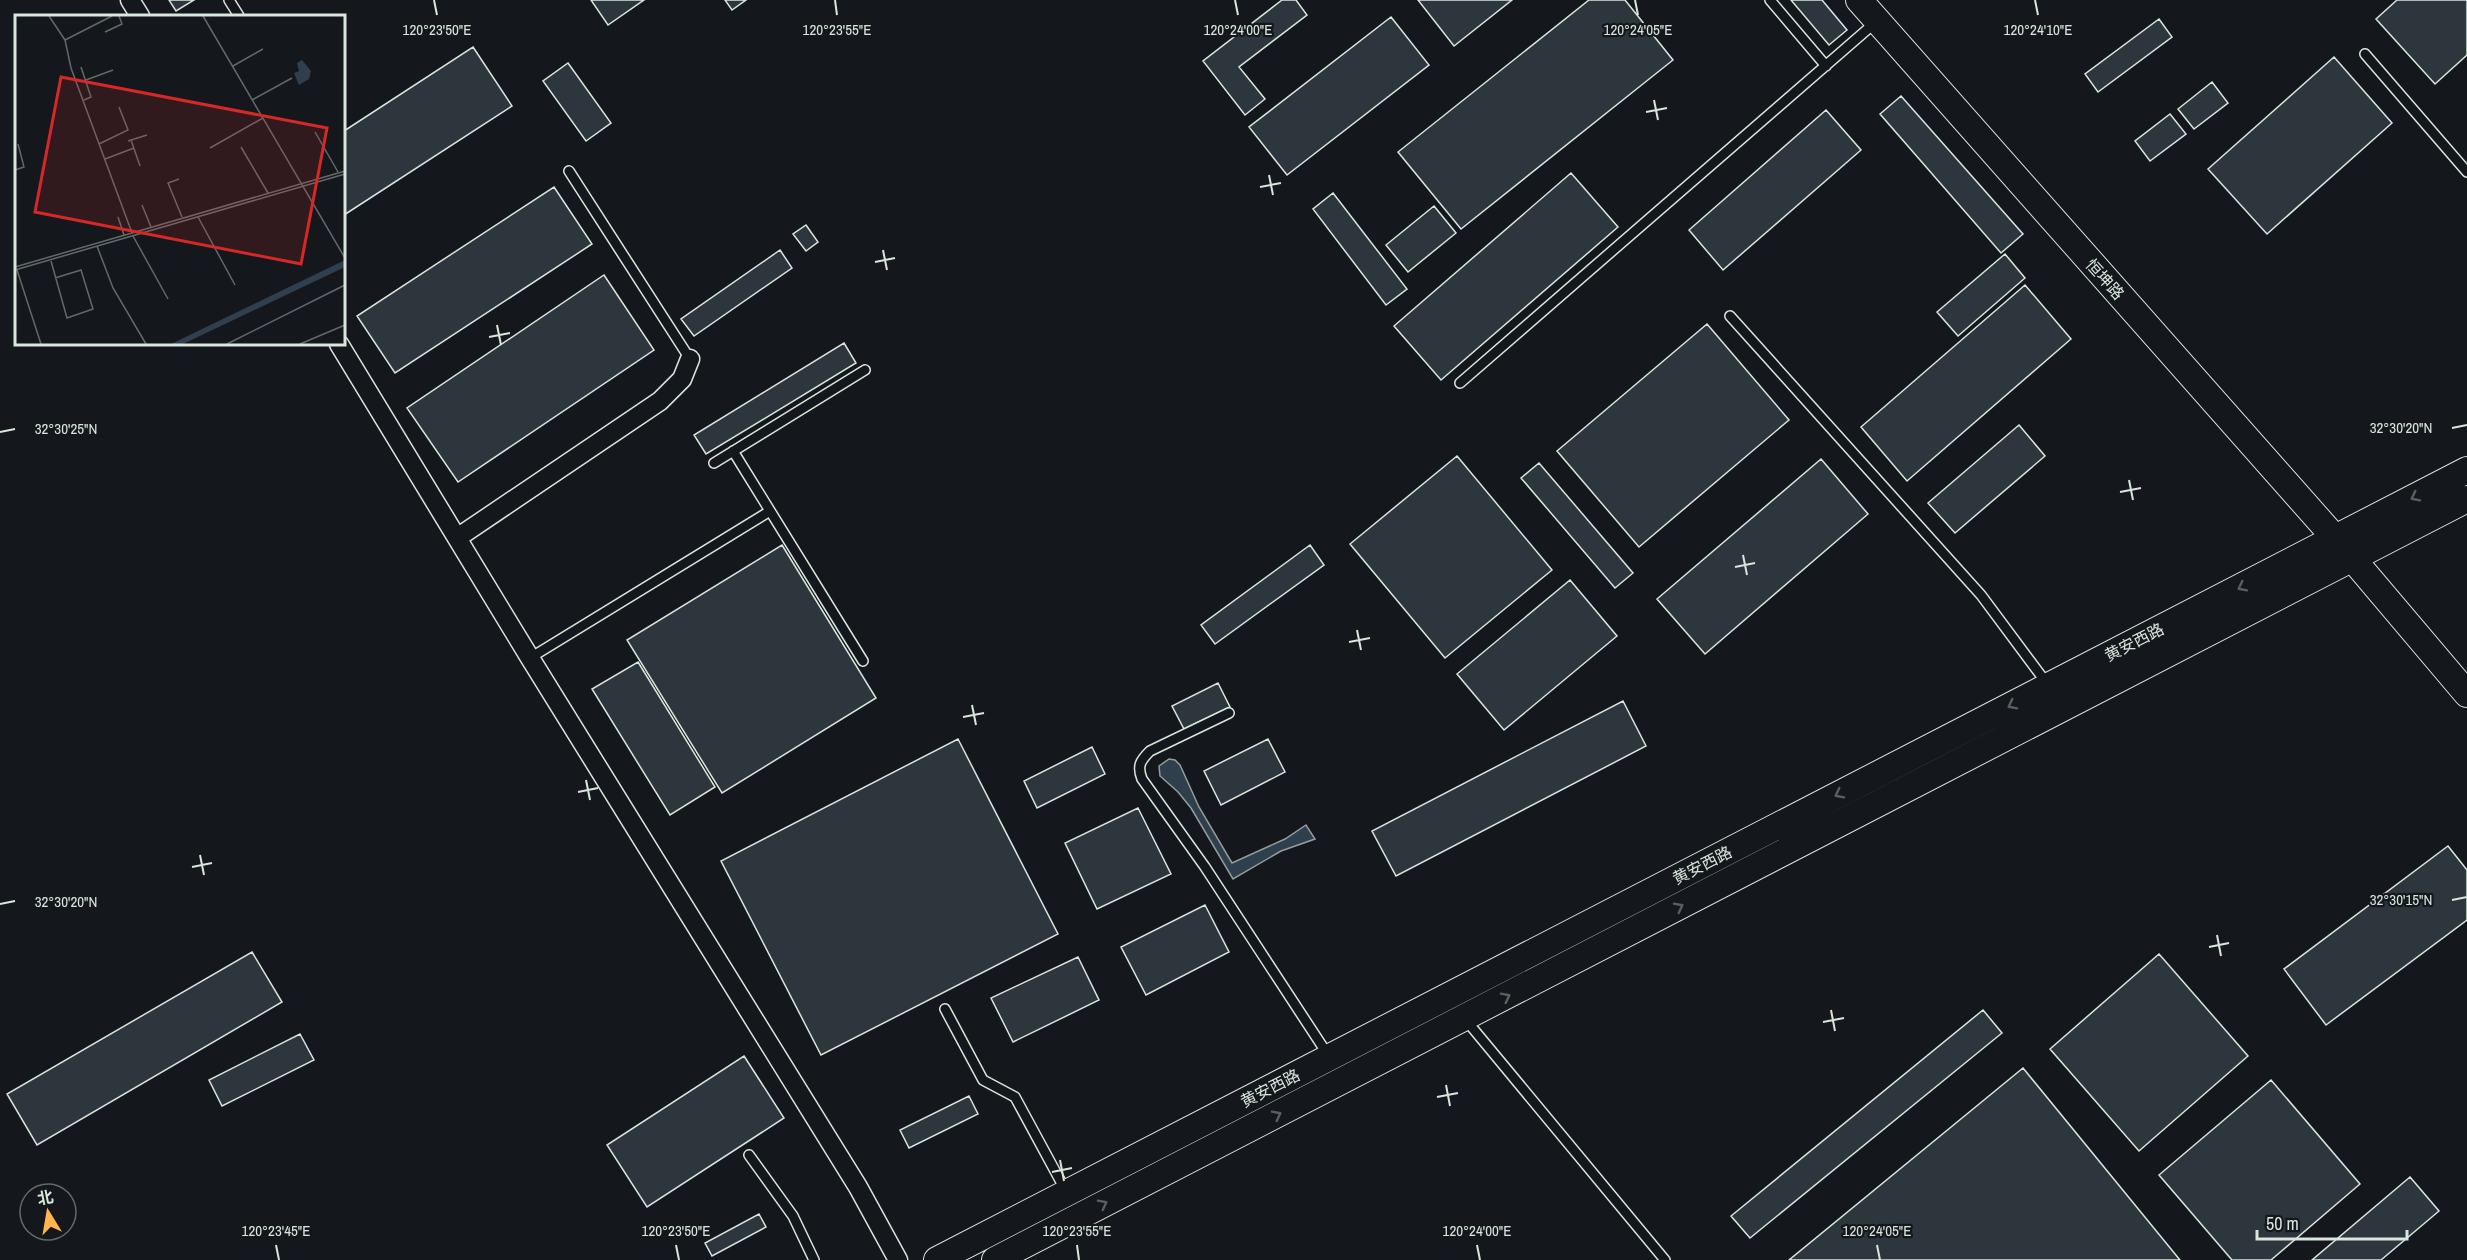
<svg xmlns="http://www.w3.org/2000/svg" width="2467" height="1260" viewBox="0 0 2467 1260" font-family="'Archivo Narrow','Noto Sans SC',sans-serif">
<style>
.water{fill:#2f3f4d;stroke:#939e99;stroke-width:1.5}
.building{fill:#2c363c;stroke:#d8e6dc;stroke-width:1.5}
.lines{fill:none;stroke-linecap:round;stroke-linejoin:round}
.lane-casing{stroke:#d8e6dc;stroke-width:12}
.street-casing{stroke:#d8e6dc;stroke-width:21}
.secondary-casing{stroke:#d8e6dc;stroke-width:28}
.lane{stroke:#14181c;stroke-width:9}
.street{stroke:#14181c;stroke-width:18}
.secondary{stroke:#14181c;stroke-width:26}
.oneway{stroke:#59605f}
.ticks{fill:none;stroke:#d8e6dc;stroke-width:2}
.labels{text-anchor:middle;dominant-baseline:central;stroke-width:4.5;stroke-linejoin:round;paint-order:stroke}
.street-label{font-size:16px;fill:#d8e6dc;stroke:#14181c}
.inset-road{fill:none;stroke:#626a69;stroke-width:1.5}
.view{fill:#d62828;fill-opacity:0.15;stroke:#d62828;stroke-width:3}
.inset-edge{fill:none;stroke:#d8e6dc;stroke-width:3}
.ticks-label{font-size:15px;text-anchor:middle;fill:#d8e6dc;stroke:#14181c;stroke-width:4.5;stroke-linejoin:round;paint-order:stroke}
</style>
<rect width="100%" height="100%" fill="#14181c"/>
<path class="water" d="M 1169,759 L 1175,760 L 1180,765 L 1199,807 L 1232,863 L 1285,839 L 1306,825 L 1315,839 L 1281,851 L 1233,879 L 1191,808 L 1178,792 L 1160,776 L 1159,766 Z"/>
<path class="building" d="M 169,0 L 194,0 L 176,11 Z
M 591,0 L 644,0 L 608,25 Z
M 725,0 L 746,0 L 732,10 Z
M 1282,0 L 1296,0 L 1307,15 L 1239,67 L 1265,99 L 1245,115 L 1203,61 Z
M 1418,0 L 1512,0 L 1454,46 Z
M 1589,0 L 1625,0 L 1673,60 L 1461,229 L 1398,152 Z
M 1791,0 L 1822,0 L 1847,30 L 1829,45 Z
M 2397,0 L 2467,0 L 2467,55 L 2435,84 L 2376,19 Z
M 1391,17 L 1429,65 L 1287,175 L 1249,127 Z
M 2159,19 L 2172,37 L 2098,92 L 2085,74 Z
M 473,47 L 512,106 L 344,215 L 344,131 Z
M 2334,57 L 2392,123 L 2267,234 L 2208,169 Z
M 568,63 L 611,123 L 586,141 L 543,81 Z
M 2212,82 L 2228,103 L 2194,129 L 2178,109 Z
M 1901,96 L 2023,234 L 2001,253 L 1880,114 Z
M 1826,110 L 1861,150 L 1723,270 L 1689,230 Z
M 2170,114 L 2186,134 L 2150,161 L 2135,141 Z
M 1571,173 L 1618,227 L 1441,380 L 1394,326 Z
M 554,187 L 592,244 L 395,373 L 357,316 Z
M 1333,193 L 1407,289 L 1386,305 L 1313,209 Z
M 1434,206 L 1456,233 L 1408,272 L 1386,245 Z
M 806,225 L 818,242 L 806,251 L 793,234 Z
M 780,250 L 792,268 L 694,336 L 681,319 Z
M 2005,254 L 2025,278 L 1958,336 L 1937,312 Z
M 604,275 L 654,350 L 458,482 L 407,408 Z
M 2025,285 L 2071,339 L 1907,481 L 1861,427 Z
M 1707,324 L 1789,420 L 1639,547 L 1557,451 Z
M 844,343 L 856,363 L 706,454 L 694,435 Z
M 2019,425 L 2045,456 L 1955,533 L 1928,503 Z
M 1457,456 L 1552,570 L 1445,658 L 1350,544 Z
M 1821,459 L 1868,514 L 1705,654 L 1657,599 Z
M 1539,463 L 1633,573 L 1615,588 L 1521,478 Z
M 782,545 L 876,698 L 722,793 L 627,640 Z
M 1310,545 L 1324,565 L 1215,644 L 1201,625 Z
M 1570,580 L 1617,636 L 1504,730 L 1457,674 Z
M 638,662 L 715,787 L 670,815 L 592,689 Z
M 1218,683 L 1230,707 L 1184,729 L 1172,706 Z
M 1623,701 L 1646,746 L 1396,876 L 1372,831 Z
M 958,739 L 1058,934 L 821,1055 L 721,861 Z
M 1268,739 L 1285,772 L 1221,805 L 1204,771 Z
M 1092,747 L 1105,774 L 1037,808 L 1024,781 Z
M 1138,808 L 1171,874 L 1097,909 L 1065,843 Z
M 2448,846 L 2467,870 L 2467,920 L 2326,1025 L 2284,969 Z
M 1205,905 L 1229,952 L 1146,995 L 1121,947 Z
M 252,952 L 282,1002 L 37,1145 L 7,1094 Z
M 2159,954 L 2248,1056 L 2139,1151 L 2050,1049 Z
M 1078,957 L 1099,1000 L 1013,1042 L 991,998 Z
M 1983,1010 L 2002,1033 L 1750,1238 L 1731,1216 Z
M 300,1034 L 314,1060 L 222,1106 L 209,1080 Z
M 744,1056 L 784,1118 L 647,1207 L 607,1145 Z
M 2023,1068 L 2180,1260 L 1789,1260 Z
M 2271,1080 L 2360,1184 L 2271,1260 L 2232,1260 L 2159,1175 Z
M 969,1096 L 978,1114 L 909,1148 L 900,1130 Z
M 2410,1177 L 2439,1211 L 2381,1260 L 2312,1260 Z
M 759,1214 L 766,1227 L 712,1256 L 705,1243 Z"/>
<g class="lines">
<defs>
<path id="lane" d="M 229,0 L 239,16
M 1770,0 L 1826,66
M 2365,54 L 2467,172
M 569,171 L 690,359
M 1730,316 L 1981,595 L 2048,685
M 1460,383 L 1877,21
M 733,451 L 863,661
M 714,463 L 865,370
M 530,658 L 770,511
M 1229,713 L 1150,751 C 1140,761 1137,766 1142,779 L 1205,867 L 1328,1055
M 945,1009 L 983,1080 L 1015,1097 L 1067,1193
M 1465,1019 L 1665,1260
M 749,1155 L 793,1216 L 814,1260"/>
<path id="street" d="M 130,0 L 140,16
M 339,344 L 530,658 L 858,1187 L 898,1260
M 457,538 L 660,401 L 682,379 L 690,359"/>
<path id="secondary" d="M 1859,0 L 2335,538 L 2467,694
M 937,1260 L 2467,470
M 995,1260 L 2467,499"/>
</defs>
<use href="#lane" class="lane-casing"/>
<use href="#street" class="street-casing"/>
<use href="#secondary" class="secondary-casing"/>
<use href="#lane" class="lane"/>
<use href="#street" class="street"/>
<use href="#secondary" class="secondary"/>
</g>
<defs><path id="oneway-chevron" d="M-2-3.5L2.5 0L-2 3.5" fill="none" stroke-width="1.6" stroke-linecap="round" stroke-linejoin="round" transform="scale(1.5)"/></defs>
<g class="oneway">
<use href="#oneway-chevron" transform="translate(2415 497) rotate(153)"/>
<use href="#oneway-chevron" transform="translate(2242 587) rotate(153)"/>
<use href="#oneway-chevron" transform="translate(2012 705) rotate(153)"/>
<use href="#oneway-chevron" transform="translate(1839 794) rotate(153)"/>
<use href="#oneway-chevron" transform="translate(1679 907) rotate(-27)"/>
<use href="#oneway-chevron" transform="translate(1506 997) rotate(-27)"/>
<use href="#oneway-chevron" transform="translate(1277 1115) rotate(-27)"/>
<use href="#oneway-chevron" transform="translate(1103 1204) rotate(-27)"/>
</g>
<path class="ticks" d="M 434,0 L 437,15M 835,0 L 837,15M 1235,0 L 1238,15M 1635,0 L 1638,15M 2035,0 L 2038,15M 1654,100 L 1658,120M 1646,112 L 1667,108M 1269,175 L 1273,195M 1260,187 L 1281,183M 883,250 L 887,270M 875,262 L 895,258M 497,325 L 501,345M 489,337 L 510,333M 2452,428 L 2467,425M 0,432 L 15,429M 2129,480 L 2133,500M 2120,492 L 2141,488M 1743,555 L 1747,575M 1735,567 L 1755,563M 1357,630 L 1361,650M 1349,642 L 1370,638M 972,705 L 976,725M 963,717 L 984,713M 586,780 L 590,800M 578,792 L 598,788M 200,855 L 204,875M 192,867 L 212,863M 2452,900 L 2467,897M 0,904 L 15,901M 2217,935 L 2221,956M 2209,947 L 2229,943M 1831,1010 L 1835,1031M 1823,1022 L 1844,1018M 1446,1085 L 1450,1106M 1437,1097 L 1458,1093M 1060,1160 L 1064,1181M 1052,1172 L 1072,1168M 276,1245 L 279,1260M 676,1245 L 679,1260M 1077,1245 L 1079,1260M 1477,1245 L 1480,1260M 1877,1245 L 1880,1260"/>
<g class="labels">
<g class="street-label">
<text transform="translate(2105 279) rotate(48)">恒坤路</text>
<text transform="translate(2134 642) rotate(-27)">黄安西路</text>
<text transform="translate(1702 865) rotate(-27)">黄安西路</text>
<text transform="translate(1270 1088) rotate(-27)">黄安西路</text>
</g>
</g>
<g transform="translate(15 15)">
<rect width="330" height="330" fill="#14181c"/>
<path d="M 287,45 L 296,56 L 294,64 L 284,70 L 279,58 L 284,56 L 282,48 ZM 330,245 L 330,252 L 168,329 L 156,329 Z" fill="#2f3f4d"/>
<path class="inset-road" d="M 34,1 L 50,25M 97,1 L 50,25 L 56,53 L 117,218M 188,1 L 330,243M 90,17 L 107,9 L 104,1M 218,51 L 248,34M 66,52 L 76,82 L 69,85M 71,65 L 98,55M 237,85 L 277,63M 300,117 L 323,157M 116,125 L 125,151M 113,126 L 132,120M 84,129 L 113,115 L 104,92M 226,132 L 253,178M 195,133 L 248,103M 90,144 L 119,133M 0,155 L 9,152 L 3,129M 164,164 L 153,168 L 167,202M 127,190 L 136,212M 103,202 L 109,220M 183,202 L 220,270M 118,221 L 153,284M 82,231 L 98,273 L 131,329M 36,246 L 52,303 L 78,294 L 66,255 L 40,263M 0,252 L 330,156M 0,255 L 330,159M 2,255 L 26,329M 212,329 L 330,270M 285,329 L 330,310"/>
<path class="view" d="M 46,62 L 312,113 L 286,249 L 20,197 Z"/>
<rect width="330" height="330" class="inset-edge"/>
</g>
<g class="ticks-label">
<text x="437" y="35">120°23'50"E</text>
<text x="837" y="35">120°23'55"E</text>
<text x="1238" y="35">120°24'00"E</text>
<text x="1638" y="35">120°24'05"E</text>
<text x="2038" y="35">120°24'10"E</text>
<text x="2401" y="433">32°30'20"N</text>
<text x="66" y="434">32°30'25"N</text>
<text x="2401" y="905">32°30'15"N</text>
<text x="66" y="907">32°30'20"N</text>
<text x="276" y="1236">120°23'45"E</text>
<text x="676" y="1236">120°23'50"E</text>
<text x="1077" y="1236">120°23'55"E</text>
<text x="1477" y="1236">120°24'00"E</text>
<text x="1877" y="1236">120°24'05"E</text>
</g>
<g transform="translate(48 1212) rotate(349)"><circle r="28" fill="#14181c" stroke="#626a69" stroke-width="1.5"/>
<path d="M0-4.5L10 22L0 15L-10 22Z" fill="#ffb74d"/>
<text y="-9" font-size="16" font-weight="bold" text-anchor="middle" fill="#d8e6dc">北</text>
</g>
<path d="M2257 1230v9h150v-9" fill="none" stroke="#d8e6dc" stroke-width="3"/>
<text x="2266" y="1230" font-size="18" fill="#d8e6dc" stroke="#14181c" stroke-width="4.5" paint-order="stroke">50 m</text>
</svg>
